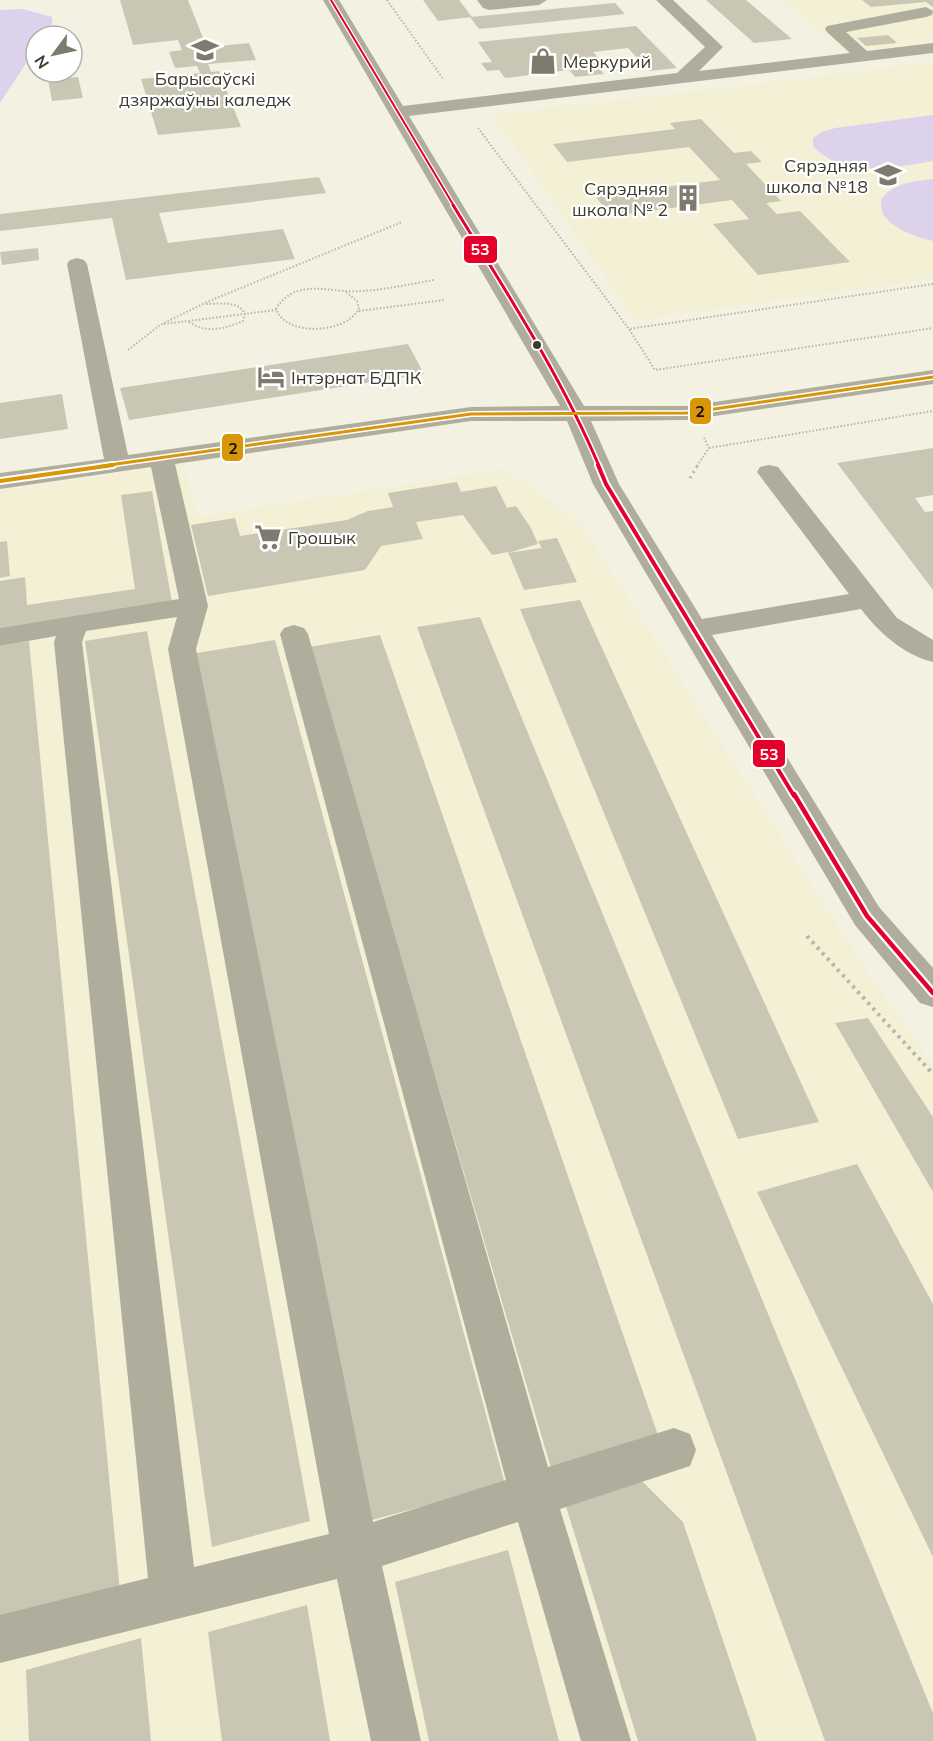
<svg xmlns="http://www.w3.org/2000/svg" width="933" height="1741" viewBox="0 0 933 1741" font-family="Mulish,sans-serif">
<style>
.built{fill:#f4f0d6}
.green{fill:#ddd2eb}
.building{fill:#c9c7b3}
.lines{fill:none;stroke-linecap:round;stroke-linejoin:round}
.path-far2{stroke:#b8b6a8;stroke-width:2;stroke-dasharray:1.5 2;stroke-linecap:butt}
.path-far1{stroke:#b8b6a8;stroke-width:3;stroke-dasharray:2 4;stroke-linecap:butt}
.path{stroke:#b8b6a8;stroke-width:4;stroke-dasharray:3 4.5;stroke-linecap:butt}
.minor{fill:#afae9d;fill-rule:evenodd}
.bus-1-far3-casing{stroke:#fff;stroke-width:4.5}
.bus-1-far2-casing{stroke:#fff;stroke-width:6}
.bus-1-far1-casing{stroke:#fff;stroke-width:8}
.bus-1-casing{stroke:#fff;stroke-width:9}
.bus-2-far1-casing{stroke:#fff;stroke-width:6}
.bus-2-casing{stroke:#fff;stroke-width:8}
.bus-1-far3{stroke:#e4002b;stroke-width:2}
.bus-1-far2{stroke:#e4002b;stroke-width:3}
.bus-1-far1{stroke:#e4002b;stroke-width:4}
.bus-1{stroke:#e4002b;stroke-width:4.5}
.bus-2-far1{stroke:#db9607;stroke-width:3}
.bus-2{stroke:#db9607;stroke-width:4}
.bus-dot{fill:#3c3b30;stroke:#fff;stroke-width:2}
.labels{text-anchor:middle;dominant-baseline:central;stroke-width:4.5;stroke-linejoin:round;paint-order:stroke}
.far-poi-label{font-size:18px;fill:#3c3b30;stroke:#fff;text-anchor:start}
.line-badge{stroke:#fff;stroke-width:2}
.badge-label{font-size:16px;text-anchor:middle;font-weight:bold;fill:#fff}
.pale-badge-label{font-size:16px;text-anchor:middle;font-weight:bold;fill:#111}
</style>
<rect width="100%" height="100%" fill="#f3f1e2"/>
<path class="built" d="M 782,0 L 933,0 L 933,43 L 844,52 Z
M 933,62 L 933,279 L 635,320 L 492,114 L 751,85 Z
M 183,463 L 198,517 L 503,469 L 580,522 L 865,968 L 933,1065 L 933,1741 L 0,1741 L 0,491 Z"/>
<path class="green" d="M 23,9 L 52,17 L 52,23 L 43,36 L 36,36 L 36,48 L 0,103 L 0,10 Z
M 933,115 L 933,161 C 894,167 844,180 813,146 L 813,138 L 822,132 L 835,128 Z
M 933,179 L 933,241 C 918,238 891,228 883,214 C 881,210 881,204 881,200 C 893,182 913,182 933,179 Z"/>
<path class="building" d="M 120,0 L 188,0 L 203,38 L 197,39 L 201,48 L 249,43 L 256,60 L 208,64 L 211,72 L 219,71 L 241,127 L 158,135 L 141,79 L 200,73 L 197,66 L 175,68 L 169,52 L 182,50 L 178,40 L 133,45 Z
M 423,0 L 459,0 L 472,17 L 438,21 Z
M 706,0 L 746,0 L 792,39 L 754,43 Z
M 862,0 L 933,0 L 933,7 L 926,2 L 871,7 Z
M 615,3 L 625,14 L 479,29 L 470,17 Z
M 636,26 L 677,68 L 649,71 L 628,48 L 593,52 L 606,66 L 598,67 L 604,74 L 575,77 L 569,70 L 505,78 L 499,70 L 487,71 L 481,63 L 492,62 L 478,42 Z
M 888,35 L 897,43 L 866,46 L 857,38 Z
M 78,77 L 83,98 L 52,101 L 48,80 Z
M 701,119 L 734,153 L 751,151 L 762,162 L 746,164 L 781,201 L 766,203 L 777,214 L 800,211 L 850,262 L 758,275 L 713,224 L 749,219 L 732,200 L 611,216 L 595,196 L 720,180 L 689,147 L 567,162 L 553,144 L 675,129 L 670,123 Z
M 319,177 L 326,193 L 159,213 L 168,243 L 283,229 L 295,259 L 126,280 L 112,218 L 0,231 L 0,214 Z
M 38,248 L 39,260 L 2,265 L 0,252 Z
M 408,344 L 424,374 L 129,420 L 120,388 Z
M 62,394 L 68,429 L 0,439 L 0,403 Z
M 933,448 L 933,495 L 915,498 L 925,512 L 933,511 L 933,590 L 837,463 Z
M 457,482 L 461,492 L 496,486 L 507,508 L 516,506 L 531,528 L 538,544 L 508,553 L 542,548 L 538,541 L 557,538 L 577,582 L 524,590 L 508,552 L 492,555 L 463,515 L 416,522 L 423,539 L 381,546 L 365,570 L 208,596 L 191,525 L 235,518 L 240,536 L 347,520 L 368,511 L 393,507 L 388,493 Z
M 152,491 L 172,602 L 0,628 L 0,581 L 25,577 L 27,605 L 135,589 L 121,495 Z
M 7,541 L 10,576 L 0,578 L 0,542 Z
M 580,600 L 819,1122 L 738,1139 L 520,609 Z
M 480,617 L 933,1713 L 933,1741 L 825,1741 L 417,627 Z
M 147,631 L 310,1521 L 212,1547 L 85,641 Z
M 380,635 L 659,1438 L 551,1468 L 309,647 Z
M 275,640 L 505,1484 L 372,1520 L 191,654 Z
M 29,641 L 120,1592 L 0,1625 L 0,646 Z
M 868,1018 L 933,1117 L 933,1192 L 835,1023 Z
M 857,1164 L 933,1304 L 933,1557 L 757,1192 Z
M 637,1476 L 683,1522 L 757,1741 L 638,1741 L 565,1503 Z
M 508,1550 L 559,1741 L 429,1741 L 395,1582 Z
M 307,1605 L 330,1741 L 222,1741 L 208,1632 Z
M 141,1638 L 151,1741 L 29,1741 L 26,1670 Z"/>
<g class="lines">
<path class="path-far2" d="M 387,0 L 444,80
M 478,128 L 629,329
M 933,284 L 629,329 L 655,370 L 933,328
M 346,292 L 357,301 L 359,309 C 345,334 286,337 276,309 C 296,276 331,294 361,291 C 385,290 410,284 434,280
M 359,311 L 444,300
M 189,322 C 207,334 224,329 243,321 L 245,314 C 238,300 220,304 206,304
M 164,324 L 276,310
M 128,350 L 160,325 L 207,302 L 402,222
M 709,448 L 933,411
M 697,466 L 709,448 L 704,438"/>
<path class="path-far1" d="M 690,478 L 698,465"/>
<path class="path" d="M 807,936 L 933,1074"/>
<path class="minor" d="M 323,0 L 339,0 L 403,106 L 677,73 L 705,47 L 656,0 L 673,0 L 723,47 L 699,71 L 850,53 L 827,32 L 825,29 L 827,26 L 926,7 L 933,11 L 932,15 L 926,17 L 846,32 L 867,51 L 933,43 L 933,53 L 409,116 L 584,406 L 687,406 L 933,370 L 933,384 L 687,420 L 591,421 L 619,484 L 702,619 L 849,594 L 757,472 L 760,467 L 769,465 L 778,467 L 897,618 L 933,640 L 933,662 C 904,655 878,632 861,609 L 712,635 L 879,907 L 933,968 L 933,1007 L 920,1003 L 855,925 L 593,484 L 567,421 L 471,421 L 175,464 L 208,606 L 196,649 L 373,1522 L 506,1480 L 280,634 L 284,628 L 294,625 L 304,628 L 308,634 L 548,1467 L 674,1428 L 690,1434 L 696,1450 L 690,1466 L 560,1509 L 631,1741 L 581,1741 L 518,1522 L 382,1566 L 421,1741 L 371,1741 L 337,1579 L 0,1663 L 0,1615 L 148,1578 L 54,642 L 56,636 L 0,646 L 0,628 L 179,599 L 151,467 L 0,489 L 0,473 L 104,459 L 67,264 L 70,260 L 77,258 L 84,260 L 87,264 L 128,455 L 471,407 L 560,406 ZM 177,617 L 168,649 L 329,1534 L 194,1567 L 82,642 L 86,631 Z
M 477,0 L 547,0 L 539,5 L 489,10 L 483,8 Z"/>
<defs>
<path id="bus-1-far3" d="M 331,0 L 454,206"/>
<path id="bus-1-far2" d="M 453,205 C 505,290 560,374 599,466"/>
<path id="bus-1-far1" d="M 598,465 L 606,484 L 794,796"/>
<path id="bus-1" d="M 794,794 L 867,916 L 933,993"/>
<path id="bus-2-far1" d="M 102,466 L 471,414 L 687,413 L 933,377"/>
<path id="bus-2" d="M 0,481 L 113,465"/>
</defs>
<use href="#bus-1-far3" class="bus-1-far3-casing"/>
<use href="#bus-1-far2" class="bus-1-far2-casing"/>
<use href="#bus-1-far1" class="bus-1-far1-casing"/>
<use href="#bus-1" class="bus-1-casing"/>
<use href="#bus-2-far1" class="bus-2-far1-casing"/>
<use href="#bus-2" class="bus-2-casing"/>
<use href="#bus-1-far3" class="bus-1-far3"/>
<use href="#bus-1-far2" class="bus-1-far2"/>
<use href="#bus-1-far1" class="bus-1-far1"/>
<use href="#bus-1" class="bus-1"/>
<use href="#bus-2-far1" class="bus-2-far1"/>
<use href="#bus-2" class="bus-2"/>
</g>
<defs>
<symbol id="university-bare" viewBox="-9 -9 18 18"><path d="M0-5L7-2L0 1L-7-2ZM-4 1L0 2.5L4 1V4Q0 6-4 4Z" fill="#7c7b6e" stroke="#fff" stroke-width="2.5" paint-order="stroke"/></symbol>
<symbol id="shop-bare" viewBox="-9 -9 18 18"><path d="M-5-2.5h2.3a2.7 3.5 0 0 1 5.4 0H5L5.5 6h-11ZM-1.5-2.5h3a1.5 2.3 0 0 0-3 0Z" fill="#7c7b6e" stroke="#fff" stroke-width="2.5" paint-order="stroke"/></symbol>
<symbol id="school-bare" viewBox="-9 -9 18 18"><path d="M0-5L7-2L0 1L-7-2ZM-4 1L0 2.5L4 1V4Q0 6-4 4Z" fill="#7c7b6e" stroke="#fff" stroke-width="2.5" paint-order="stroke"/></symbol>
<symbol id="building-bare" viewBox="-9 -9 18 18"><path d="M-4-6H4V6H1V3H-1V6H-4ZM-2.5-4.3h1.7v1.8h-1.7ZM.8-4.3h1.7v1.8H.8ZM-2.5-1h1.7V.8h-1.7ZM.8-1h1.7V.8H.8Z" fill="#7c7b6e" stroke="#fff" stroke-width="2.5" paint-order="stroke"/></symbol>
<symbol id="hotel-bare" viewBox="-9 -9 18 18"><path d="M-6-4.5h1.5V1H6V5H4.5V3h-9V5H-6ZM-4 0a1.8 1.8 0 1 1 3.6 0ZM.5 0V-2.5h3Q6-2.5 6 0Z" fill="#7c7b6e" stroke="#fff" stroke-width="2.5" paint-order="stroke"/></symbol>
<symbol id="supermarket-bare" viewBox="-9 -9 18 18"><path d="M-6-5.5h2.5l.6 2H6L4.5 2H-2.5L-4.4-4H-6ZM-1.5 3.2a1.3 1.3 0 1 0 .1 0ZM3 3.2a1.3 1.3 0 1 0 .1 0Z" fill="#7c7b6e" stroke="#fff" stroke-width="2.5" paint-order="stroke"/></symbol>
</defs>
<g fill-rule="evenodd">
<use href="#university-bare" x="186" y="31" width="38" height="38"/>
<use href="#shop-bare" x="524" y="42" width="38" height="38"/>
<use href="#school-bare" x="869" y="156" width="38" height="38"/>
<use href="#building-bare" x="669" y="179" width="38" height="38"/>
<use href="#hotel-bare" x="252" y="358" width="38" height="38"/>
<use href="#supermarket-bare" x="249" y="518" width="38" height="38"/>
</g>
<circle class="bus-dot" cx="537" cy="345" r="5"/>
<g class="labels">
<g class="far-poi-label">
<text x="563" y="61">Меркурий</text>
<text x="205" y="78" text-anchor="middle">Барысаўскі<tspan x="205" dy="21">дзяржаўны каледж</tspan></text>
<text x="868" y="165" text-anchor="end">Сярэдняя<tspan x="868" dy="21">школа №18</tspan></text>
<text x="668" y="188" text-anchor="end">Сярэдняя<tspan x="668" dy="21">школа № 2</tspan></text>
<text x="291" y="377">Інтэрнат БДПК</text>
<text x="288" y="537">Грошык</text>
</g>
</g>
<g class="line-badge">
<rect x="463" y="235" width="35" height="29" rx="6" fill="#e4002b"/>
<rect x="689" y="397" width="23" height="28" rx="6" fill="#db9607"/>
<rect x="221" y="433" width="23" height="29" rx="6" fill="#db9607"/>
<rect x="752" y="739" width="34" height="29" rx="6" fill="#e4002b"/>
</g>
<g class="badge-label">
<text x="480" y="255">53</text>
<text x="769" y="760">53</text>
</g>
<g class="pale-badge-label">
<text x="700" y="417">2</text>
<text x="233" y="454">2</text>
</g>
<g transform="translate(54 54) rotate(237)"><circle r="28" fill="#ffffff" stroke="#b1b1ac" stroke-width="1.5"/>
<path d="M0-4.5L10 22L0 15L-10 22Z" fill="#7c7b6e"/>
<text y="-9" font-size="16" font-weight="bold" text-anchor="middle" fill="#3c3b30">N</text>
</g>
</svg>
